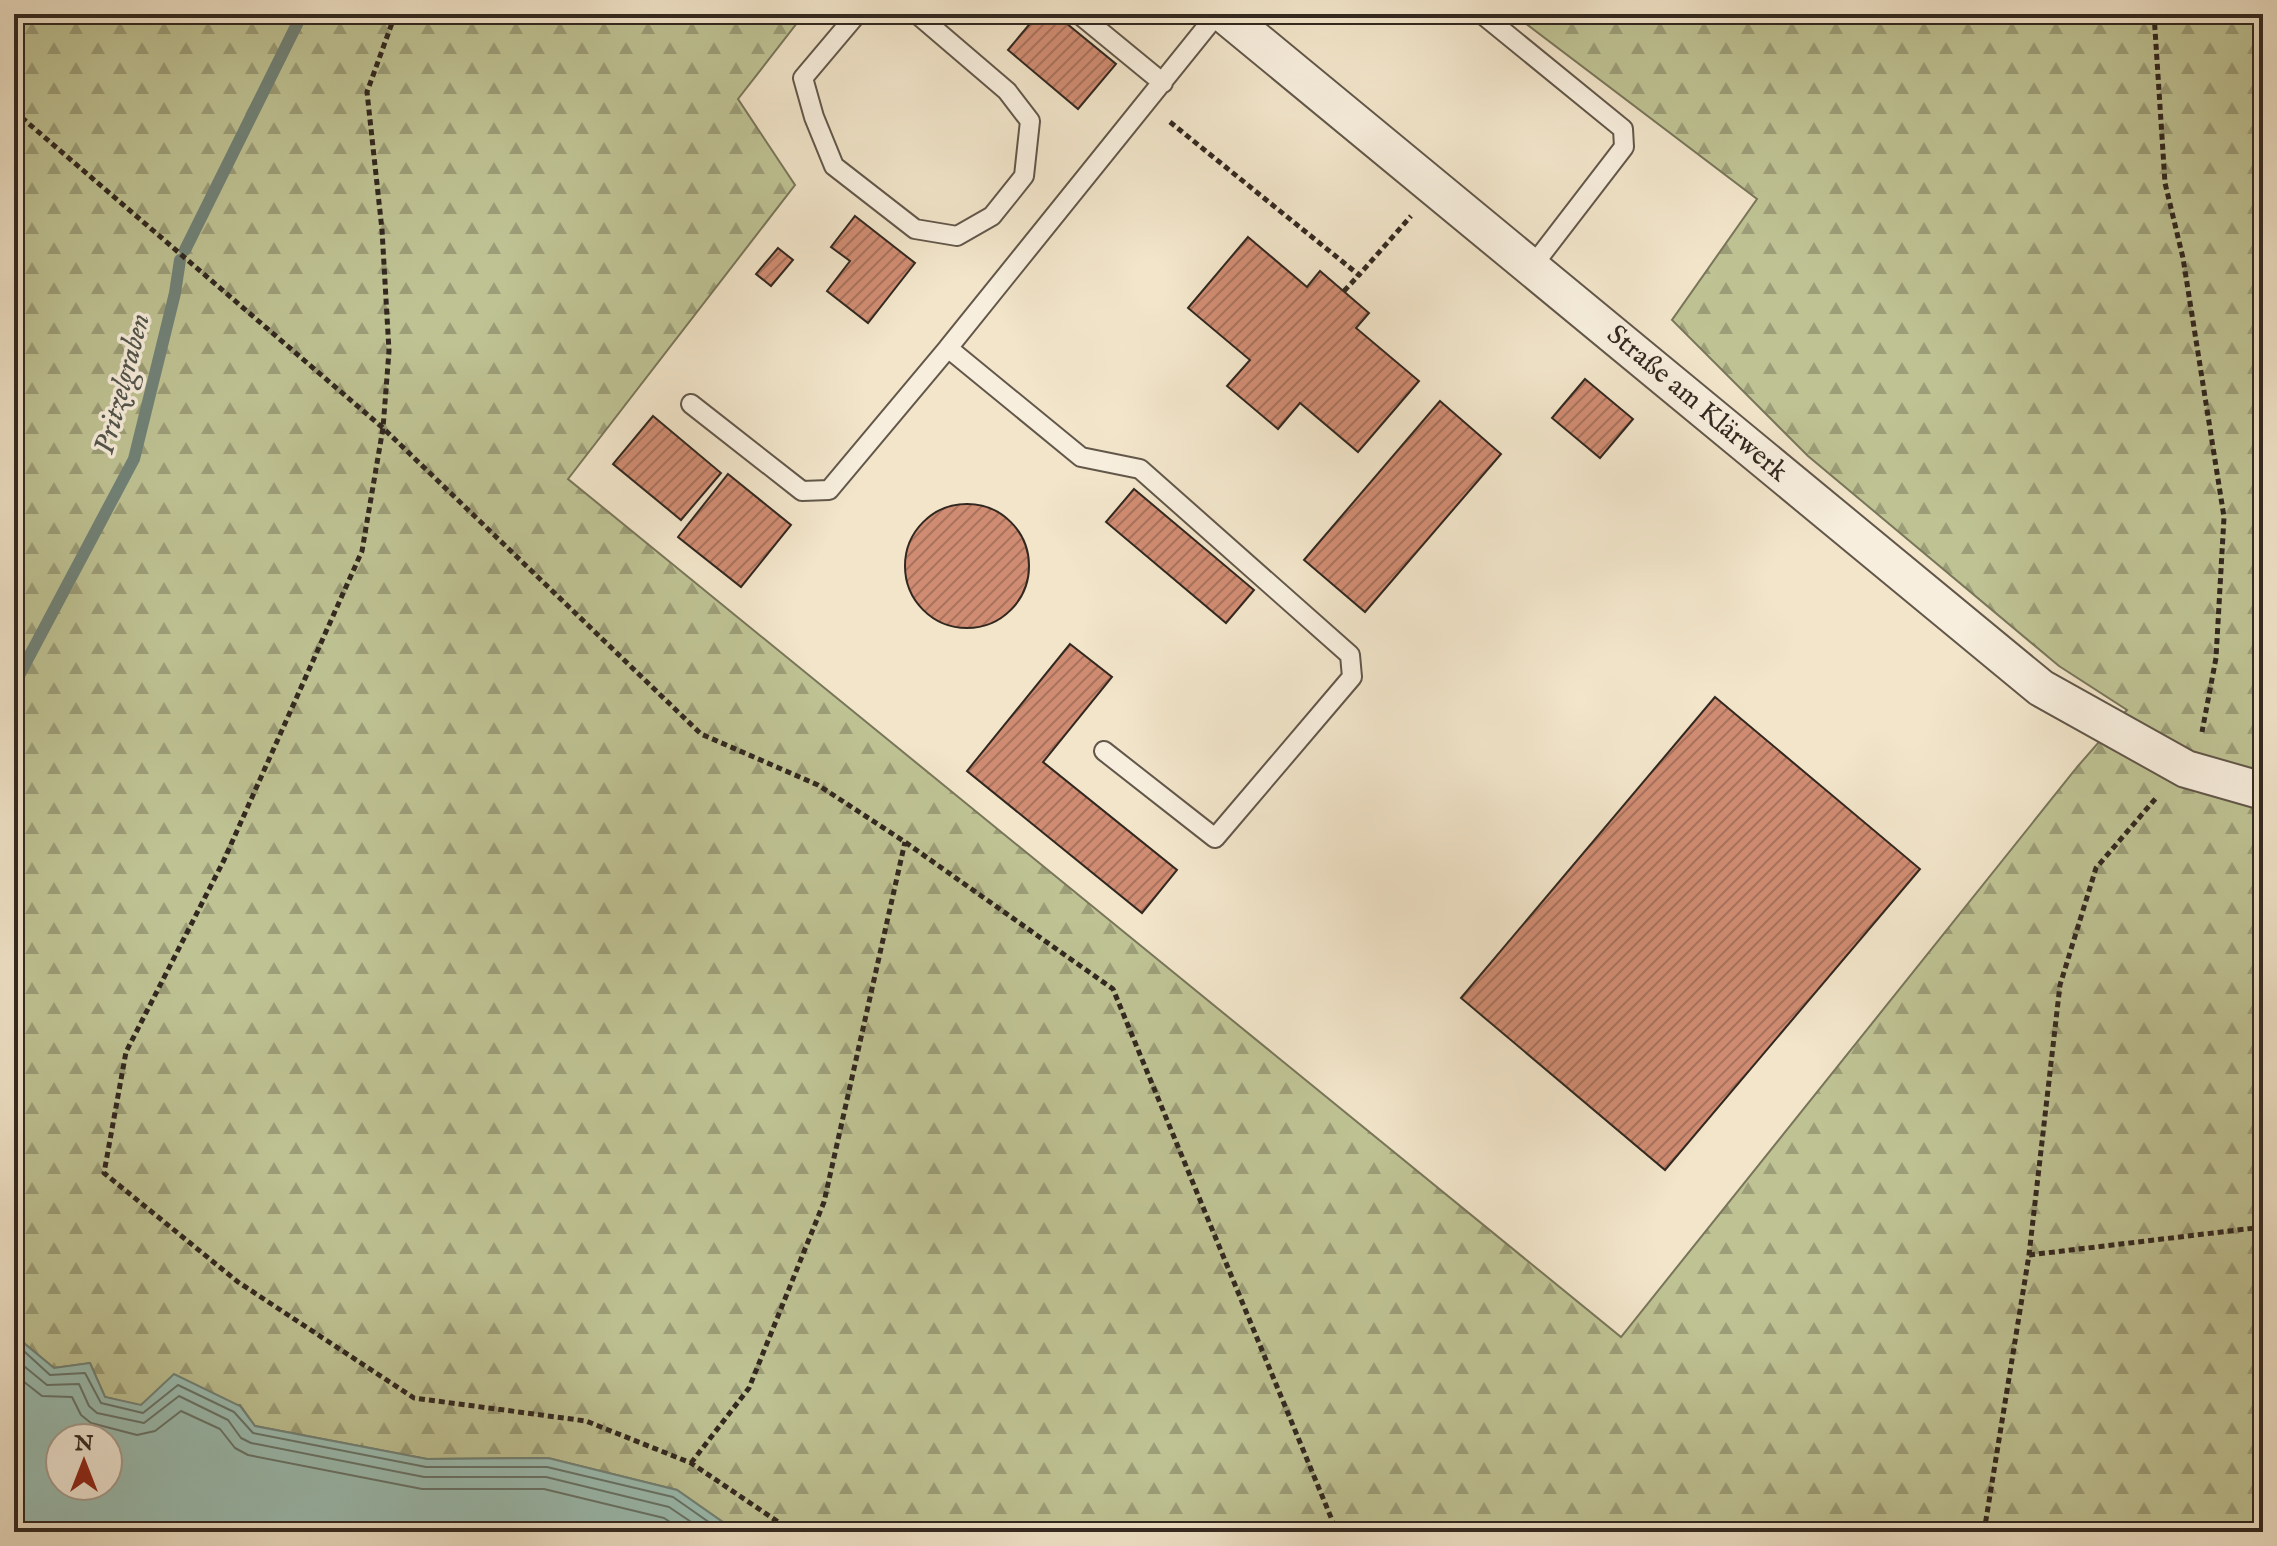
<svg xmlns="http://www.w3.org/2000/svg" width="2277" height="1546" viewBox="0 0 2277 1546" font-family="'IM FELL English',serif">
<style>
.forest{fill:url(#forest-firs);stroke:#78765a;stroke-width:2}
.water{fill:#9bbfb4;stroke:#718379;stroke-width:2;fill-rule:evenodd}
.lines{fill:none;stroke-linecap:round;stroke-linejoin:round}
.shore{stroke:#66746a;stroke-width:2}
.stream{stroke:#718379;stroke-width:12}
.building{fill:url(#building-hatch);stroke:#322820;stroke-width:2}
.lane-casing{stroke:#62574a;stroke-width:22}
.street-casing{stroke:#62574a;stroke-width:40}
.path{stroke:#322820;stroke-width:5;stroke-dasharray:6 4;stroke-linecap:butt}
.lane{stroke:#f7eedd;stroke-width:18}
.street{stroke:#f7eedd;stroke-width:36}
.labels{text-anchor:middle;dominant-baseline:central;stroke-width:7;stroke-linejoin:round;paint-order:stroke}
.street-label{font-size:28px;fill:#322820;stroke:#f7eedd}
.water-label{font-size:30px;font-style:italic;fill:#52554c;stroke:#f7eedd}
</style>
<defs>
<pattern id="forest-firs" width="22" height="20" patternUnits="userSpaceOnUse" patternTransform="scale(2)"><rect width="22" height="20" fill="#bfc394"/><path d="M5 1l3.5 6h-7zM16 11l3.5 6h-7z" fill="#9c9e78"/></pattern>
<pattern id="building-hatch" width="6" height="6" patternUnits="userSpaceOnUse" patternTransform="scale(2)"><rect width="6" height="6" fill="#d08c72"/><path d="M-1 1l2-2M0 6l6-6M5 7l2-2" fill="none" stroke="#a9725d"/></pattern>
</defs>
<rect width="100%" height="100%" fill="#f2e5ca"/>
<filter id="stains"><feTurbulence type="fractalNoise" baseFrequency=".0025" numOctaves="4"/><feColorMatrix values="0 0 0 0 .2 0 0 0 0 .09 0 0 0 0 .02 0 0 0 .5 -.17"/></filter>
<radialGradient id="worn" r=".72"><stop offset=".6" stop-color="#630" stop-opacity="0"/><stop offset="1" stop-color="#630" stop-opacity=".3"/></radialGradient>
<path class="forest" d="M 14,14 L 804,14 L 738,99 L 795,185 L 568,479 L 1621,1337 L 2078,766 L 2127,710 L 2059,666 L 1808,456 L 1672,320 L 1757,199 L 1513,14 L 2263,14 L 2263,1532 L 737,1532 L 677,1490 L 548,1458 L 427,1459 L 255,1426 L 240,1405 L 141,1406 L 105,1397 L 90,1363 L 54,1368 L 25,1344 L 14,1328 Z"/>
<path class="water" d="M 14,1328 L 25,1344 L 54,1368 L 90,1363 L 105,1397 L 141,1405 L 174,1374 L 240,1406 L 255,1426 L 427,1459 L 548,1458 L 677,1490 L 737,1532 L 14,1532 ZM 60,1438 L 108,1438 L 108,1486 L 60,1486 Z"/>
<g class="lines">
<path class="shore" d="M 14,1342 L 50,1375 L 85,1373 L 101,1403 L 143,1413 L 178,1385 L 234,1412 L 253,1433 L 426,1467 L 547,1467 L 673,1497 L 723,1532
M 14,1358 L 47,1385 L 79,1384 L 89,1406 L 97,1413 L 144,1423 L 179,1396 L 228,1420 L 241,1438 L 251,1443 L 424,1477 L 546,1477 L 669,1507 L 706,1532
M 14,1374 L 42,1396 L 72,1397 L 81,1415 L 91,1423 L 137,1435 L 155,1431 L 181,1411 L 220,1429 L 235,1448 L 248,1455 L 422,1489 L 544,1489 L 664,1518 L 685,1532"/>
<path class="stream" d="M 185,250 L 302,14
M 14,685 L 134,459 L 175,293 L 180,260"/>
</g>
<path class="building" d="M 1038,14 L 1055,14 L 1116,64 L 1078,109 L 1008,50 Z
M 855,216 L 915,263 L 868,323 L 827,291 L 850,261 L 831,247 Z
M 1248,237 L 1307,287 L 1320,271 L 1369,313 L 1356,328 L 1419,381 L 1358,452 L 1300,403 L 1278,429 L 1227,386 L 1250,360 L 1188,308 Z
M 778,248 L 793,260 L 771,286 L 756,274 Z
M 1585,379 L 1633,419 L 1600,458 L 1552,418 Z
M 1440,401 L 1501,454 L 1365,612 L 1304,560 Z
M 653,416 L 721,473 L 681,520 L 613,464 Z
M 728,474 L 791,525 L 741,587 L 678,537 Z
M 1134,489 L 1254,590 L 1226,623 L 1106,522 Z
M905 566a62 62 0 1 1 124 0a62 62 0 1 1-124 0Z
M 1070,644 L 1112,677 L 1043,762 L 1177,870 L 1142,913 L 967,771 Z
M 1715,697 L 1920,869 L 1665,1170 L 1461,998 Z"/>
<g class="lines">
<defs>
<path id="lane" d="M 857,14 L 803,78 L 814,117 L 834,166 L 915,229 L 957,236 L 992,216 L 1024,176 L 1030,121 L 1007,91 L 917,14
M 1079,14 L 1163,83
M 1482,14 L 1623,129 L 1624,147 L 1531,268
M 691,404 L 802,491 L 829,490 L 948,348
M 1104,751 L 1215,838 L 1352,677 L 1350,655 L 1140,469 L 1081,457 L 948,348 L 1217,14"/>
<path id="street" d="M 1224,14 L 2041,688 L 2186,769 L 2263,791"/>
</defs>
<use href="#lane" class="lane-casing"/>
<use href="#street" class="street-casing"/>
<path class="path" d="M 391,14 L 392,23 L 367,92 L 382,230 L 389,351 L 383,428 L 362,551 L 224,860 L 126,1052 L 104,1173 L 238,1282 L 414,1398 L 586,1421 L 691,1463 L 793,1532
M 2154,14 L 2165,183 L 2183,258 L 2224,517 L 2216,658 L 2202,732
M 14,111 L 383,428 L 701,734 L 818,785 L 905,842 L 1113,989 L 1337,1532
M 1170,122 L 1359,275 L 1411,216
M 1344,291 L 1359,275
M 2029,1255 L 2263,1227
M 691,1463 L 749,1388 L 824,1202 L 905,842
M 1984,1532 L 2029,1255 L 2060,985 L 2096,868 L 2156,798"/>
<use href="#lane" class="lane"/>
<use href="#street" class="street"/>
</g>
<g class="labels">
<g class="street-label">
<text transform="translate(1697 404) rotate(40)">Straße am Klärwerk</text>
</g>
<g class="water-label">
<text transform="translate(123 384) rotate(-75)">Pritzelgraben</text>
</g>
</g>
<rect width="2277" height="1546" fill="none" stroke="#f2e5ca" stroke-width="48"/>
<rect x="16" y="16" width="2245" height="1514" fill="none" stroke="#322820" stroke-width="4"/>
<rect x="24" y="24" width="2229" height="1498" fill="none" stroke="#322820" stroke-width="2"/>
<g transform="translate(84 1462)"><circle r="38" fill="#f7eedd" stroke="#a89f91" stroke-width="2"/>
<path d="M0-6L14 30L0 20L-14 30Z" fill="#8f2418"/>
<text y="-12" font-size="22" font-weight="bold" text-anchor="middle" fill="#322820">N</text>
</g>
<rect width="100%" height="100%" filter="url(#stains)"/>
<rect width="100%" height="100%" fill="url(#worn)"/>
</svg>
